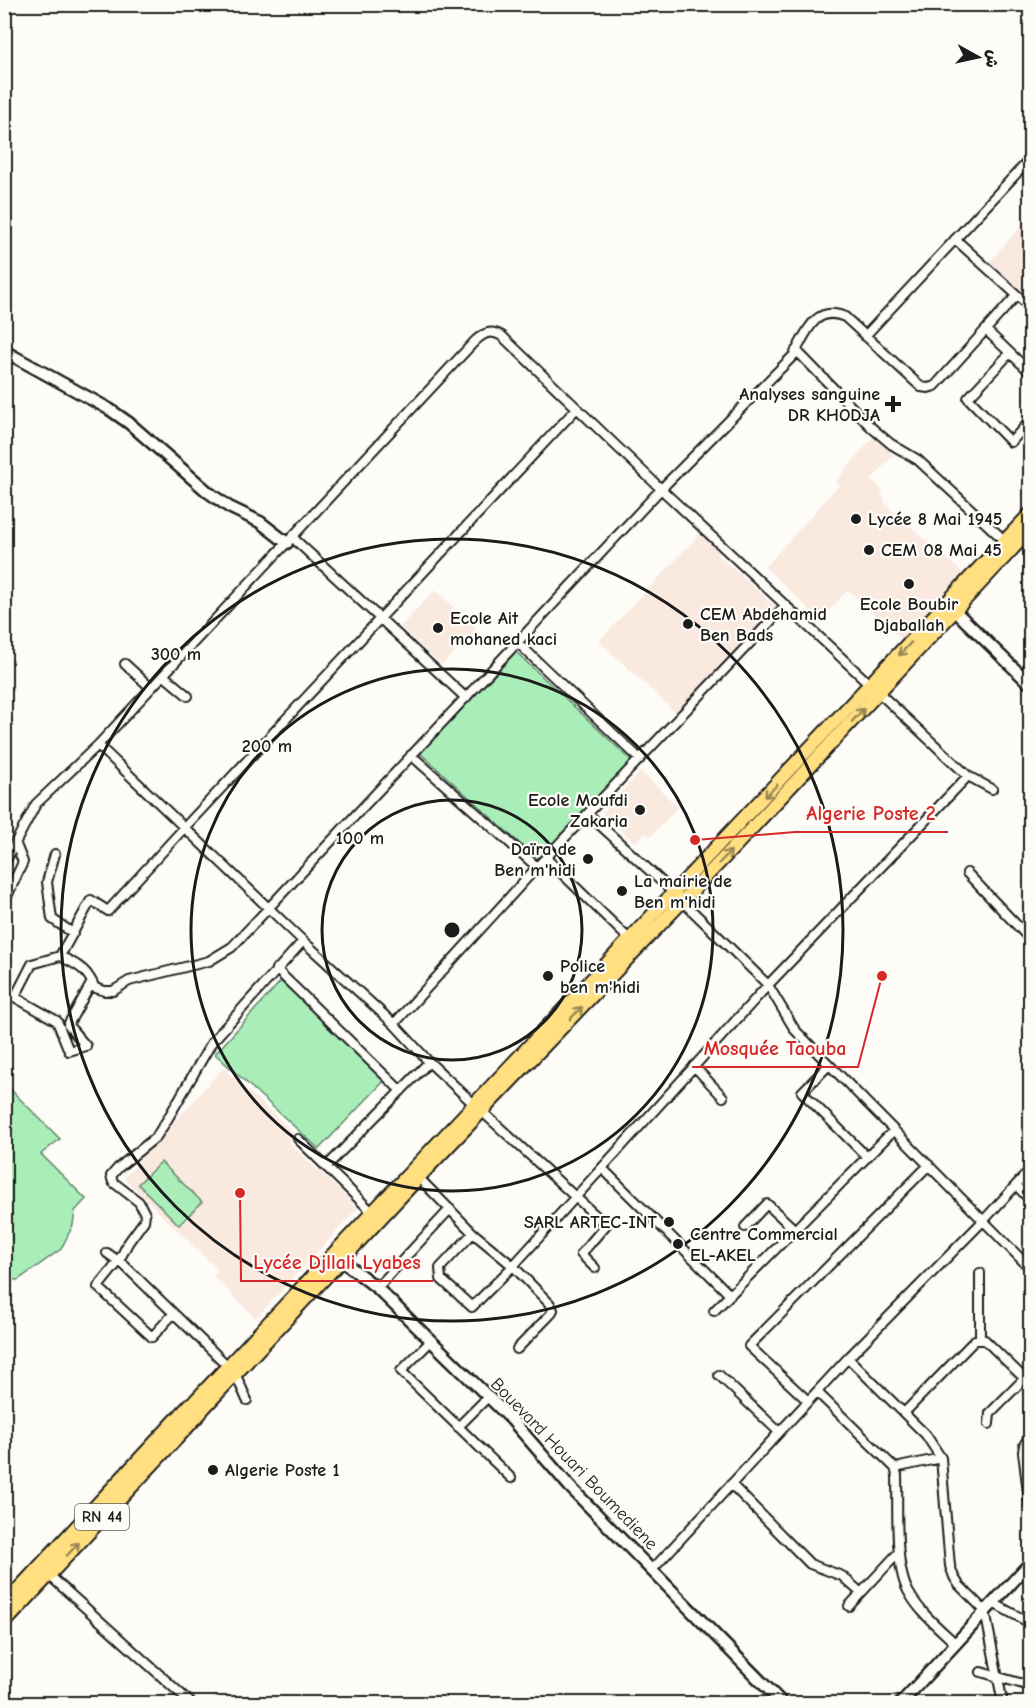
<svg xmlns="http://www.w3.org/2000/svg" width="1035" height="1708" viewBox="0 0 1035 1708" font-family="'Comic Neue','Playpen Sans Arabic',sans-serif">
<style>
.built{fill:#fae9df}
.green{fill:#a9eeb9;stroke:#62856a;stroke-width:1.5}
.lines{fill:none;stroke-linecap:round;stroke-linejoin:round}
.street-casing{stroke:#1c1c1c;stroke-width:12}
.secondary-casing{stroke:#1c1c1c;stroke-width:15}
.primary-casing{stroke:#1c1c1c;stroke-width:16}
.highway-casing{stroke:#1c1c1c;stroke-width:18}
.street{stroke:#fdfcf7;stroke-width:8}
.secondary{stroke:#fdfcf7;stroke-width:10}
.primary{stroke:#ffdf80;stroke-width:12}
.highway{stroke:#ffdf80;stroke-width:14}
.oneway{stroke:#998753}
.ring{fill:none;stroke:#1c1c1c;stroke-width:3}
.poi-dot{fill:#1c1c1c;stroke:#fdfcf7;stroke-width:2}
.labels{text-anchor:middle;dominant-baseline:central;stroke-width:4.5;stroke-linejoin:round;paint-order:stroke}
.shield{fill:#fdfcf7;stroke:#605f5e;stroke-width:1.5}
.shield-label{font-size:16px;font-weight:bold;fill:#1c1c1c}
.poi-label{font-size:18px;font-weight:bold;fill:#1c1c1c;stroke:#fdfcf7;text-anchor:start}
.street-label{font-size:18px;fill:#1c1c1c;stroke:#fdfcf7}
.centre{fill:#1c1c1c;stroke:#fdfcf7;stroke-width:3}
.ring-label{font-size:18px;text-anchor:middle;font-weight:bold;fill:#1c1c1c;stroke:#fdfcf7;stroke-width:4.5;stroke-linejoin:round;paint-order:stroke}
.leader{fill:none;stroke:#d62828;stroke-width:2}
.callout-dot{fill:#d62828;stroke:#fdfcf7;stroke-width:2}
.callout-label{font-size:20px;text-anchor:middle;font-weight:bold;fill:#d62828;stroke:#fdfcf7;stroke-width:4.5;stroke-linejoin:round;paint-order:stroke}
</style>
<rect width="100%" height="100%" fill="#fdfcf7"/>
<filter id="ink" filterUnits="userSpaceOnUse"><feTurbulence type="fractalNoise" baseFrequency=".0167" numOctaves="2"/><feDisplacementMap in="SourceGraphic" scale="12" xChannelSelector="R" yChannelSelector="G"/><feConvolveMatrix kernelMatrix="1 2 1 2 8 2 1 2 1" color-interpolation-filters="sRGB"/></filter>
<g filter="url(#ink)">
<path class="built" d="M 1030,216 L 1030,299 L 990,261 Z
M 874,436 L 893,455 L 871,480 L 880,487 L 886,505 L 963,573 L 902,639 L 848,590 L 820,620 L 765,567 L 839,485 L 836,481 Z
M 700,534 L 719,552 L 718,555 L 776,607 L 677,714 L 599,641 Z
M 435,590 L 477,629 L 442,665 L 400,627 Z
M 641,771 L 678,807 L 650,837 L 645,833 L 635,843 L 602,813 Z
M 223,1068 L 295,1134 L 288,1142 L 358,1208 L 256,1318 L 213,1276 L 218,1270 L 124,1178 Z"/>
<path class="green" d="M 516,652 L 633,762 L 539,861 L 420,753 Z
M 281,981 L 386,1079 L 319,1149 L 215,1054 Z
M 5,1084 L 60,1139 L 41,1154 L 86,1199 L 75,1211 L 73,1225 L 61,1249 L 18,1280 L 5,1279 Z
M 161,1162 L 202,1202 L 179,1225 L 138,1184 Z"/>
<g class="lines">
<defs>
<path id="street" d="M 955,239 L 1030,307
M 986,330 L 1030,372
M 865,336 L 1030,159
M 796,350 L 872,428 L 891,444 L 918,460 L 1005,541
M 1010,353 L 968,398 L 1011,442 L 1030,421
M 292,537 L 466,698
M 517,642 L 640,759
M 125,664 L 151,688
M 163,675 L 188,696
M 411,755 L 537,867
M 588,814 L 674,893 L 768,985 L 795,1030 L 1030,1268
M 55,854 L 47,882 L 52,919 L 73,933
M 546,858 L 630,940
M 4,864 L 36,804 L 98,745
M 967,873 L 1030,939
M 4,903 L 23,862 L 15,842
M 60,956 L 91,900 L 108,911 L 184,828 L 577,408
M 276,969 L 401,1091
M 4,991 L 57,1021 L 69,1051 L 86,1046 L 68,1025 L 92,982
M 15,997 L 32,964 L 60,956 C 79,966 86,968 95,988 L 105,991 L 113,991 L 129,981 L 209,961 L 232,947 L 661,489 L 794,355 C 806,333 815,304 845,317 L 921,387 L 928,388 L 935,386 L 1017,295
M 394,1024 L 537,867 L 786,605
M 829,1065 L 802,1092 L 867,1157
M 694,1066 L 723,1097
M 298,1139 L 374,1214
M 326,1167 L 429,1062
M 602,1168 L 730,1295
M 417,1176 L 473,1233 L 513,1266 L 550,1304 L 553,1310 L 550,1315 L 517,1349
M 1016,1185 L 1030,1200
M 745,1227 L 767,1204 L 795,1230
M 473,1233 L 440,1268 L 441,1279 L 472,1307 L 513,1266 L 768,985 L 968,776
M 107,1253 L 124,1265 L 235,1373 L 247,1400
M 595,1268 L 581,1254 L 606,1225 L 475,1105 L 429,1062 L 394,1024 L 303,941 L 98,745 L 475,341 C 485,332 491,330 502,336 L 661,489 L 968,776 L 992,789
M 980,1273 L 980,1339
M 377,1288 L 450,1209
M 714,1311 L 894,1130
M 173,1314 L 152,1337 L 98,1287 L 119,1261 L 128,1243 L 144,1221 L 145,1214 L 139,1202 L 113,1182 L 111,1176 L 118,1168 L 156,1137 L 167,1120 L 212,1042 L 303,941
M 431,1341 L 401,1371 L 511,1478
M 848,1358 L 926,1435 L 941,1458 L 950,1566 L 954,1577 L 959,1585 L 985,1611 L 1003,1704
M 719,1375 L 779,1432
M 817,1392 L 895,1468 L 897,1475 C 898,1505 894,1565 908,1591 C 919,1612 939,1628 956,1644
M 808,1401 L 749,1346 L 929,1165
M 904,1413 L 975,1340 L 985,1340 L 1030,1384
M 989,1424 L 990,1413 L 1030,1373
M 458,1427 L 488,1397
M 1030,1436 L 1024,1445 L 1023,1452 L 1030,1509
M 895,1468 L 941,1458
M 731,1484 L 810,1564 L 842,1576 L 861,1593
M 652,1570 L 848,1358 L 984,1220 L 1030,1170
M 49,1575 L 192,1704
M 993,1603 L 1030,1623
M 849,1606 L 899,1552
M 981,1672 L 1030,1686"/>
<path id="secondary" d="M 4,351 L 109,409 L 129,423 L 208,492 L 229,507 L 260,522 L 287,543
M 949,605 L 1030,684
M 336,1256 L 377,1288 L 512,1420 L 570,1487 L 783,1704
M 900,1704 L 1030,1563"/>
<path id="primary" d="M 192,1404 L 1030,514
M 200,1412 L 419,1177 L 738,843 L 1030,530"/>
<path id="highway" d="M 4,1606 L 192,1404
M 4,1622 L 200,1412"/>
</defs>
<use href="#street" class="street-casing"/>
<use href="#secondary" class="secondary-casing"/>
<use href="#primary" class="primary-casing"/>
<use href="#highway" class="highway-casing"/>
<use href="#street" class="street"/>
<use href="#secondary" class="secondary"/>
<use href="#primary" class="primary"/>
<use href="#highway" class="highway"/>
</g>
<defs><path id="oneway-shaft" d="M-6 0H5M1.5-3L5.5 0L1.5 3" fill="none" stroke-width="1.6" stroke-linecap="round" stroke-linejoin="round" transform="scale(1.5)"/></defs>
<g class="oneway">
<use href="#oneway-shaft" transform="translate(905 649) rotate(133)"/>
<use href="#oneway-shaft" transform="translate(858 715) rotate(-47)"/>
<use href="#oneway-shaft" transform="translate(771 791) rotate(134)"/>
<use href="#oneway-shaft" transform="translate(725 857) rotate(-46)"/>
<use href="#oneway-shaft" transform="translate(576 1013) rotate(-46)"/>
<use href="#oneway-shaft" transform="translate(73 1549) rotate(-47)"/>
</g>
</g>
<g class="ring">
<circle cx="452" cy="930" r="130"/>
<circle cx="452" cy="930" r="261"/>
<circle cx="452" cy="930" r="391"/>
</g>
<g class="poi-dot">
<path d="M890 395h6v6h6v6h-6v6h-6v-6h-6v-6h6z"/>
<circle cx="856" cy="519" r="6"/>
<circle cx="869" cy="550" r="6"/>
<circle cx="909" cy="584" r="6"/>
<circle cx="688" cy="624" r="6"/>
<circle cx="438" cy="628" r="6"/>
<circle cx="640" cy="810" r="6"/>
<circle cx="588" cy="859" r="6"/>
<circle cx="622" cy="891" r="6"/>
<circle cx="548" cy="976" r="6"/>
<circle cx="669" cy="1222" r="6"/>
<circle cx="678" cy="1244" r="6"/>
<circle cx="213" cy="1470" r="6"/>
</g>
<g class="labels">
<rect class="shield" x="75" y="1504" width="54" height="26" rx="4.5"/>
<g class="shield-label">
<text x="102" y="1517">RN 44</text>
</g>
<g class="poi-label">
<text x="880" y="394" text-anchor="end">Analyses sanguine<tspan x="880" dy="21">DR KHODJA</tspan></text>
<text x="868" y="519">Lycée 8 Mai 1945</text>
<text x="881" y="550">CEM 08 Mai 45</text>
<text x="909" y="604" text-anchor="middle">Ecole Boubir<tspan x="909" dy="21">Djaballah</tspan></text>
<text x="700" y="614">CEM Abdehamid<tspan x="700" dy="21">Ben Bads</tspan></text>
<text x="450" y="618">Ecole Ait<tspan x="450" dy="21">mohaned kaci</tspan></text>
<text x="628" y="800" text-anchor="end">Ecole Moufdi<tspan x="628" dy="21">Zakaria</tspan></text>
<text x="576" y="849" text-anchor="end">Daïra de<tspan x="576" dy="21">Ben m'hidi</tspan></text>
<text x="634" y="881">La mairie de<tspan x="634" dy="21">Ben m'hidi</tspan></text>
<text x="560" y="966">Police<tspan x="560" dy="21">ben m'hidi</tspan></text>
<text x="657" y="1222" text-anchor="end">SARL ARTEC-INT</text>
<text x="690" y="1234">Centre Commercial<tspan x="690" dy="21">EL-AKEL</tspan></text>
<text x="225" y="1470">Algerie Poste 1</text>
</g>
<g class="street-label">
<text transform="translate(574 1464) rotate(46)">Bouevard Houari Boumediene</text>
</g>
</g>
<circle cx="452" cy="930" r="9" class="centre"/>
<g class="ring-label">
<text x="176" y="660">300 m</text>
<text x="267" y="752">200 m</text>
<text x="360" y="844">100 m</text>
</g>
<path class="leader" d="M695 840L795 832H948M882 976L858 1067H692M240 1193L241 1281H433"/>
<g class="callout-dot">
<circle cx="695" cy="840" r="6"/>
<circle cx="882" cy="976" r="6"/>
<circle cx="240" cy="1193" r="6"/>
</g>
<g class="callout-label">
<text x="871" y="820">Algerie Poste 2</text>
<text x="775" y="1055">Mosquée Taouba</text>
<text x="337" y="1269">Lycée Djllali Lyabes</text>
</g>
<rect width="1035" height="1708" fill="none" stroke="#fdfcf7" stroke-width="24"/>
<rect x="12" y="12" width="1011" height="1684" fill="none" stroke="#1c1c1c" stroke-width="2" filter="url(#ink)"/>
<g transform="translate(978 57) rotate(98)" stroke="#fdfcf7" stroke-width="4.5" paint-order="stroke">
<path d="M0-4.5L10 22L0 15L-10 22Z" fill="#1c1c1c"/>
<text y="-9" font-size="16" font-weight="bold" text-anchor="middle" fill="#1c1c1c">ش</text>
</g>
</svg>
